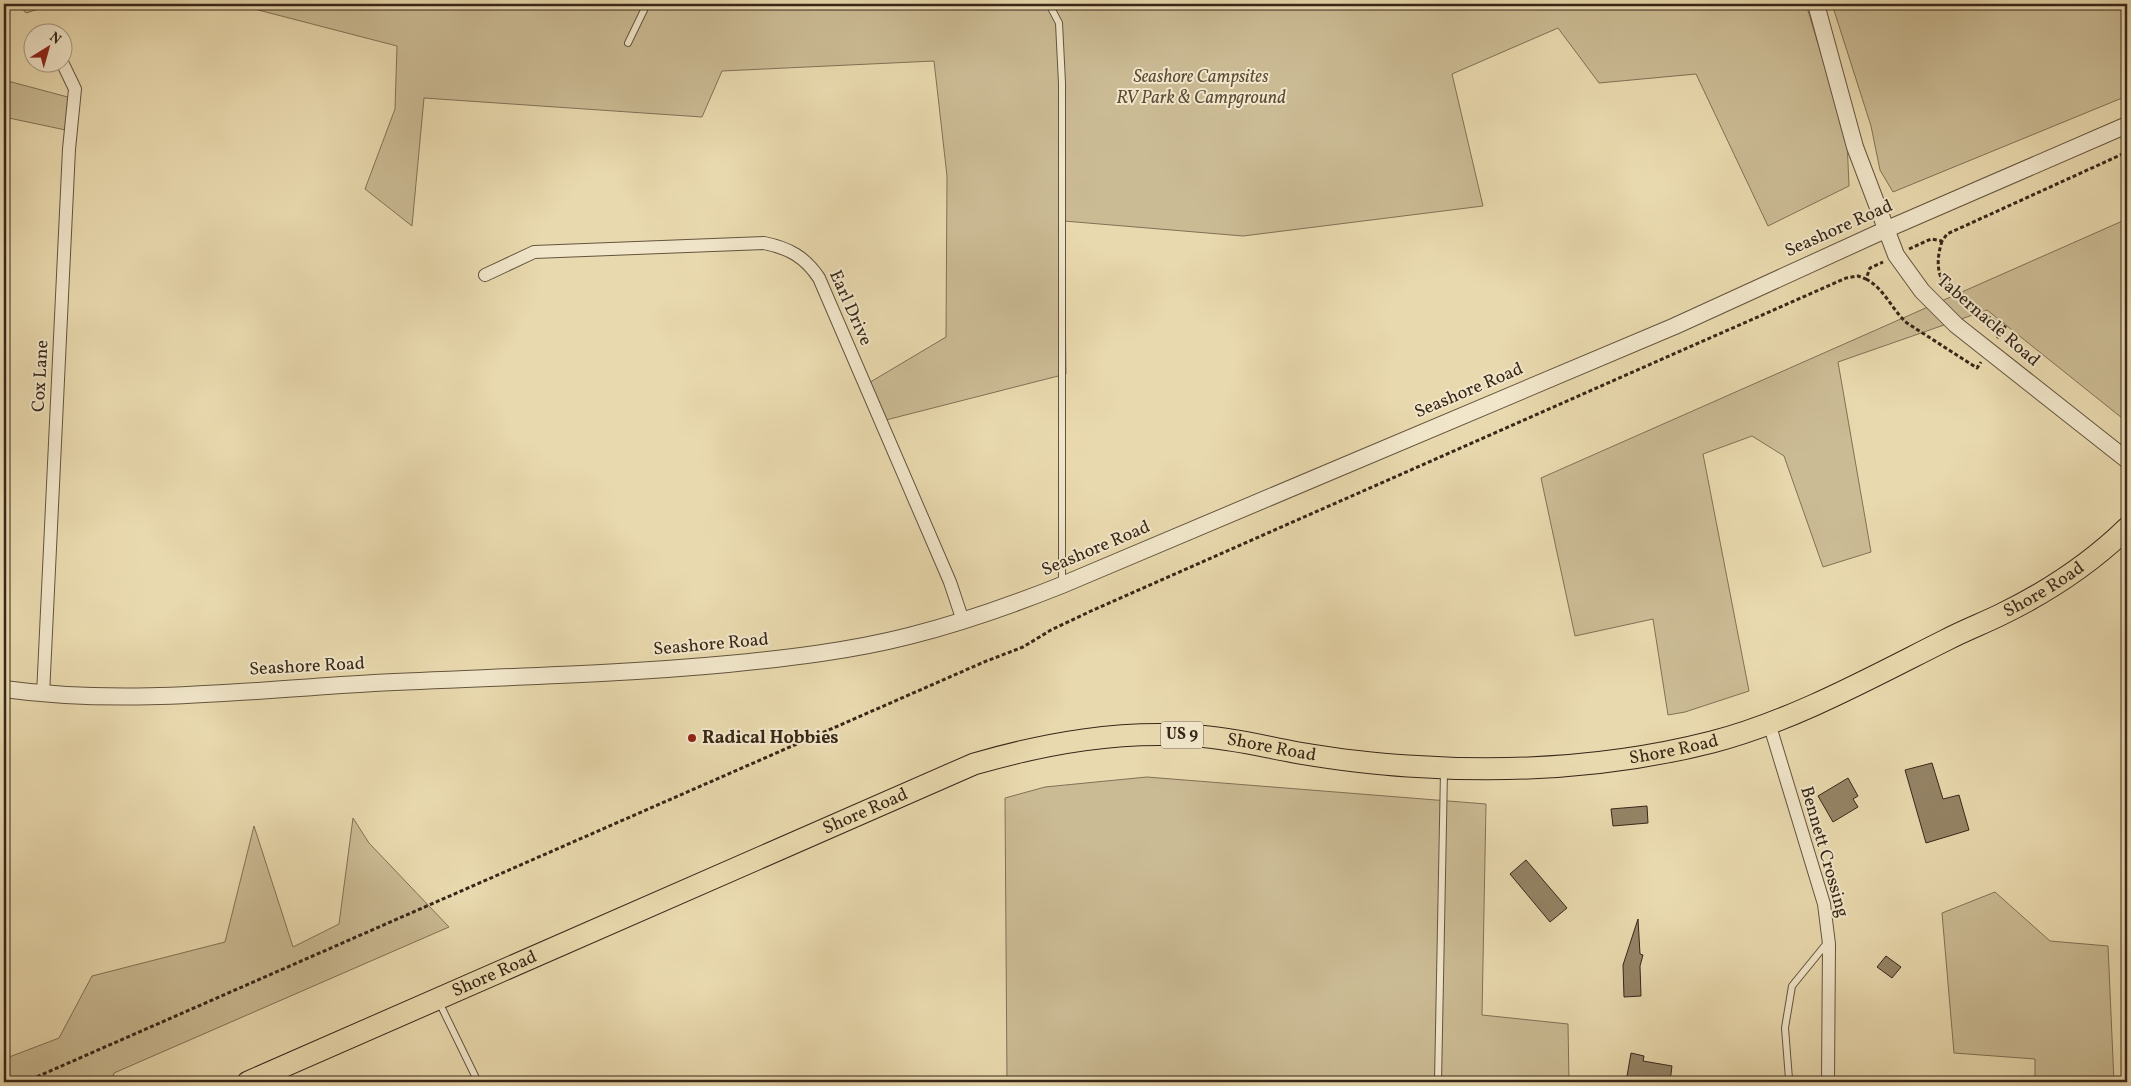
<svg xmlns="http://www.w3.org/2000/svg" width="2131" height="1086" viewBox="0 0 2131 1086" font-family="Vollkorn,serif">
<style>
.green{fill:#cbbb94;stroke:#817156}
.building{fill:#948466;stroke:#372718}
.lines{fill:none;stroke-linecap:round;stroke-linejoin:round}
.service-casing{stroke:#64543e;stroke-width:8}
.minor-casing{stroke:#64543e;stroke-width:14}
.tertiary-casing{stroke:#64543e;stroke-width:18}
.primary-casing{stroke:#372718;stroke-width:23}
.path{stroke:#372718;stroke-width:3;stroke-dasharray:4 2.5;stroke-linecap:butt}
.service{stroke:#f1e6ca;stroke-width:6}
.minor{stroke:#f1e6ca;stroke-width:12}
.tertiary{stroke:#f1e6ca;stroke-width:16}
.primary{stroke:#e9d9ae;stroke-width:21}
.poi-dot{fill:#8f2418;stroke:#f1e6ca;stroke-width:2}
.labels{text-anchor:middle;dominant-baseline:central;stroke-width:4;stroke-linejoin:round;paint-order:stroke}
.shield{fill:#f1e6ca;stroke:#6f604d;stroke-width:1}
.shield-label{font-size:16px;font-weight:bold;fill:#372718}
.park-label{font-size:18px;font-style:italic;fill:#5c4c37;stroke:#f1e6ca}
.street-label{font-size:18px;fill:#372718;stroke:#f1e6ca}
.poi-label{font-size:18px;font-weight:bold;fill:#372718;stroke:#f1e6ca;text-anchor:start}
</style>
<rect width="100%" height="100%" fill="#e9d9ae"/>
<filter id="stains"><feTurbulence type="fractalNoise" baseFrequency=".004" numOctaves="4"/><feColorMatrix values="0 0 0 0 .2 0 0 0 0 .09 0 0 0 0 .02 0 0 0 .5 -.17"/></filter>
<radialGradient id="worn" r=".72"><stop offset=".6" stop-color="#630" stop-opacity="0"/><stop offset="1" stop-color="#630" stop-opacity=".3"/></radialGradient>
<path class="green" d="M 18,4 L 54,4 L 26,13 Z
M 235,4 L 1806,4 L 1847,140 L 1849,186 L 1768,226 L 1696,74 L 1599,83 L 1558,28 L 1452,74 L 1483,206 L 1243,236 L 1064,221 L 1066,374 L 882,421 L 867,384 L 946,337 L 947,176 L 934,61 L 722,71 L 702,117 L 424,98 L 412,226 L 365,189 L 395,109 L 397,46 Z
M 1832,4 L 2127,4 L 2127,96 L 1893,192 L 1880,170 L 1871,126 Z
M 4,80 L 79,100 L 75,132 L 4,117 Z
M 2127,219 L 2127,422 L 1987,310 L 1838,362 L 1871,552 L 1823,567 L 1784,456 L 1752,436 L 1703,454 L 1749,691 L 1685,712 L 1668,715 L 1653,619 L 1575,636 L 1541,478 Z
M 1147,777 L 1486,804 L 1482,1015 L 1568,1024 L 1569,1082 L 1007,1082 L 1005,798 L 1045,787 Z
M 353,818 L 369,843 L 449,927 L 114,1073 L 112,1082 L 4,1082 L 4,1059 L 59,1038 L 92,976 L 225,942 L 254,826 L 293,947 L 339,924 Z
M 1995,892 L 2050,941 L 2108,946 L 2114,1082 L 2035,1082 L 2035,1059 L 1954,1053 L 1942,913 Z"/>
<path class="building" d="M 1932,763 L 1943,799 L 1959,795 L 1969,830 L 1926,843 L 1905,770 Z
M 1848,778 L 1858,796 L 1853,799 L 1858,807 L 1833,822 L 1818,796 Z
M 1647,806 L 1648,823 L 1613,826 L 1611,809 Z
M 1526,860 L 1567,908 L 1550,922 L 1510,874 Z
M 1638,919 L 1640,954 L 1643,955 L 1640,966 L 1641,996 L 1624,997 L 1623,965 Z
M 1886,956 L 1901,967 L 1892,978 L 1877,967 Z
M 1631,1053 L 1644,1056 L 1643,1061 L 1672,1066 L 1670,1082 L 1626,1082 Z"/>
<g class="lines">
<defs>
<path id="service" d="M 1049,4 L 1059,23 L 1062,83 L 1062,585
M 628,43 L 644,10 L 645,4
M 439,1002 L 478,1082
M 1438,1082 L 1444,771
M 1791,1082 L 1789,1079 L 1785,1028 L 1792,986 L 1827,943"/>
<path id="minor" d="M 485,275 L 534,252 L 764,243 C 789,248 805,257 819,278 L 950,582 L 963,621
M 43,695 L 69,149 L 75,89 L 62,62
M 1769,723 L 1824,904 L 1829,944 L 1828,1082"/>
<path id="tertiary" d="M 1816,4 L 1855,147 L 1896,255 L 1922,291 L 1956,325 L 2127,460
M 4,689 C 127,706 251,690 374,683 C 492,677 611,675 728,664 C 789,658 850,651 909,636 C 961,623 1012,605 1062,585 L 1675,326 L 1885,230 L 2127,125"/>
<g id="primary">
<path id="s1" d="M 248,1082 L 974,764 C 1047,743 1120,730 1197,736 C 1232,738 1265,747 1299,753 C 1335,759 1372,764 1408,766 C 1509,773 1614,767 1712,742 C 1793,721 1872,677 1946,640 C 1965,630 1984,623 2002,614 C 2047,592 2091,563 2127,528"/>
</g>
</defs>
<use href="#service" class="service-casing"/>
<use href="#minor" class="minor-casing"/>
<use href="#tertiary" class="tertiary-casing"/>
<use href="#primary" class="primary-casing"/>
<path class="path" d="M 1942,241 C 1938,254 1936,267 1942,280 C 1948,293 1991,318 2005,327 L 1997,338
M 1909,249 L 1931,239 L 1942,241 L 1947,234 L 2127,152
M 1866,279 C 1885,289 1891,309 1907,323 L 1977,368 L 1981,362
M 25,1082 L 984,662 L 1023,647 L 1051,630 L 1091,611 L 1846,278 L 1858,276 L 1866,279 L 1870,268 L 1883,262"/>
<use href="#service" class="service"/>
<use href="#minor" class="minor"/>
<use href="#tertiary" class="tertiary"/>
<use href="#primary" class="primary"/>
</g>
<circle class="poi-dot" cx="692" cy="738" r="5"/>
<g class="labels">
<rect class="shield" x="1161" y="721.5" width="42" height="27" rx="4"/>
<g class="shield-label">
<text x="1182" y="735">US 9</text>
</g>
<g class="park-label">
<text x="1201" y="77">Seashore Campsites<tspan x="1201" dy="21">RV Park &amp; Campground</tspan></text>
</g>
<g class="street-label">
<text transform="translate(1839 229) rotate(-24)">Seashore Road</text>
<text transform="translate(850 308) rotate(66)">Earl Drive</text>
<text transform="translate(1988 321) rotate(41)">Tabernacle Road</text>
<text transform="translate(41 376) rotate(-87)">Cox Lane</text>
<text transform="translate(1469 391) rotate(-23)">Seashore Road</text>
<text transform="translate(1096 549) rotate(-23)">Seashore Road</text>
<text stroke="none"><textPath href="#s1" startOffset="1904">Shore Road</textPath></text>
<text transform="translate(711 645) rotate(-5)">Seashore Road</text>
<text transform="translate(307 667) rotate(-3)">Seashore Road</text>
<text stroke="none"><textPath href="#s1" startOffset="1094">Shore Road</textPath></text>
<text stroke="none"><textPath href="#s1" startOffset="1499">Shore Road</textPath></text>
<text stroke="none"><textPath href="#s1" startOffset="674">Shore Road</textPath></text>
<text transform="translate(1824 852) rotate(74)">Bennett Crossing</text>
<text stroke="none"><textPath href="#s1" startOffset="269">Shore Road</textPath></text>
</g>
<g class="poi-label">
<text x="702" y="738">Radical Hobbies</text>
</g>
</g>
<rect width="2131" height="1086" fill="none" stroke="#e9d9ae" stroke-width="20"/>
<rect x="5" y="5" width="2121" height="1076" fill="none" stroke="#372718" stroke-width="2.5"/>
<rect x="10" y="10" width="2111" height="1066" fill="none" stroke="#372718"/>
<g transform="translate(48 48) rotate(37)"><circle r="24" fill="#f1e6ca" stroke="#a79a83"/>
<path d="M0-4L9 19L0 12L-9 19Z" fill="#8f2418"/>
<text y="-8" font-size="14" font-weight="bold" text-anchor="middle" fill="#372718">N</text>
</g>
<rect width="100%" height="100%" filter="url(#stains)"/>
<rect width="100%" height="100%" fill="url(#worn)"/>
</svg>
